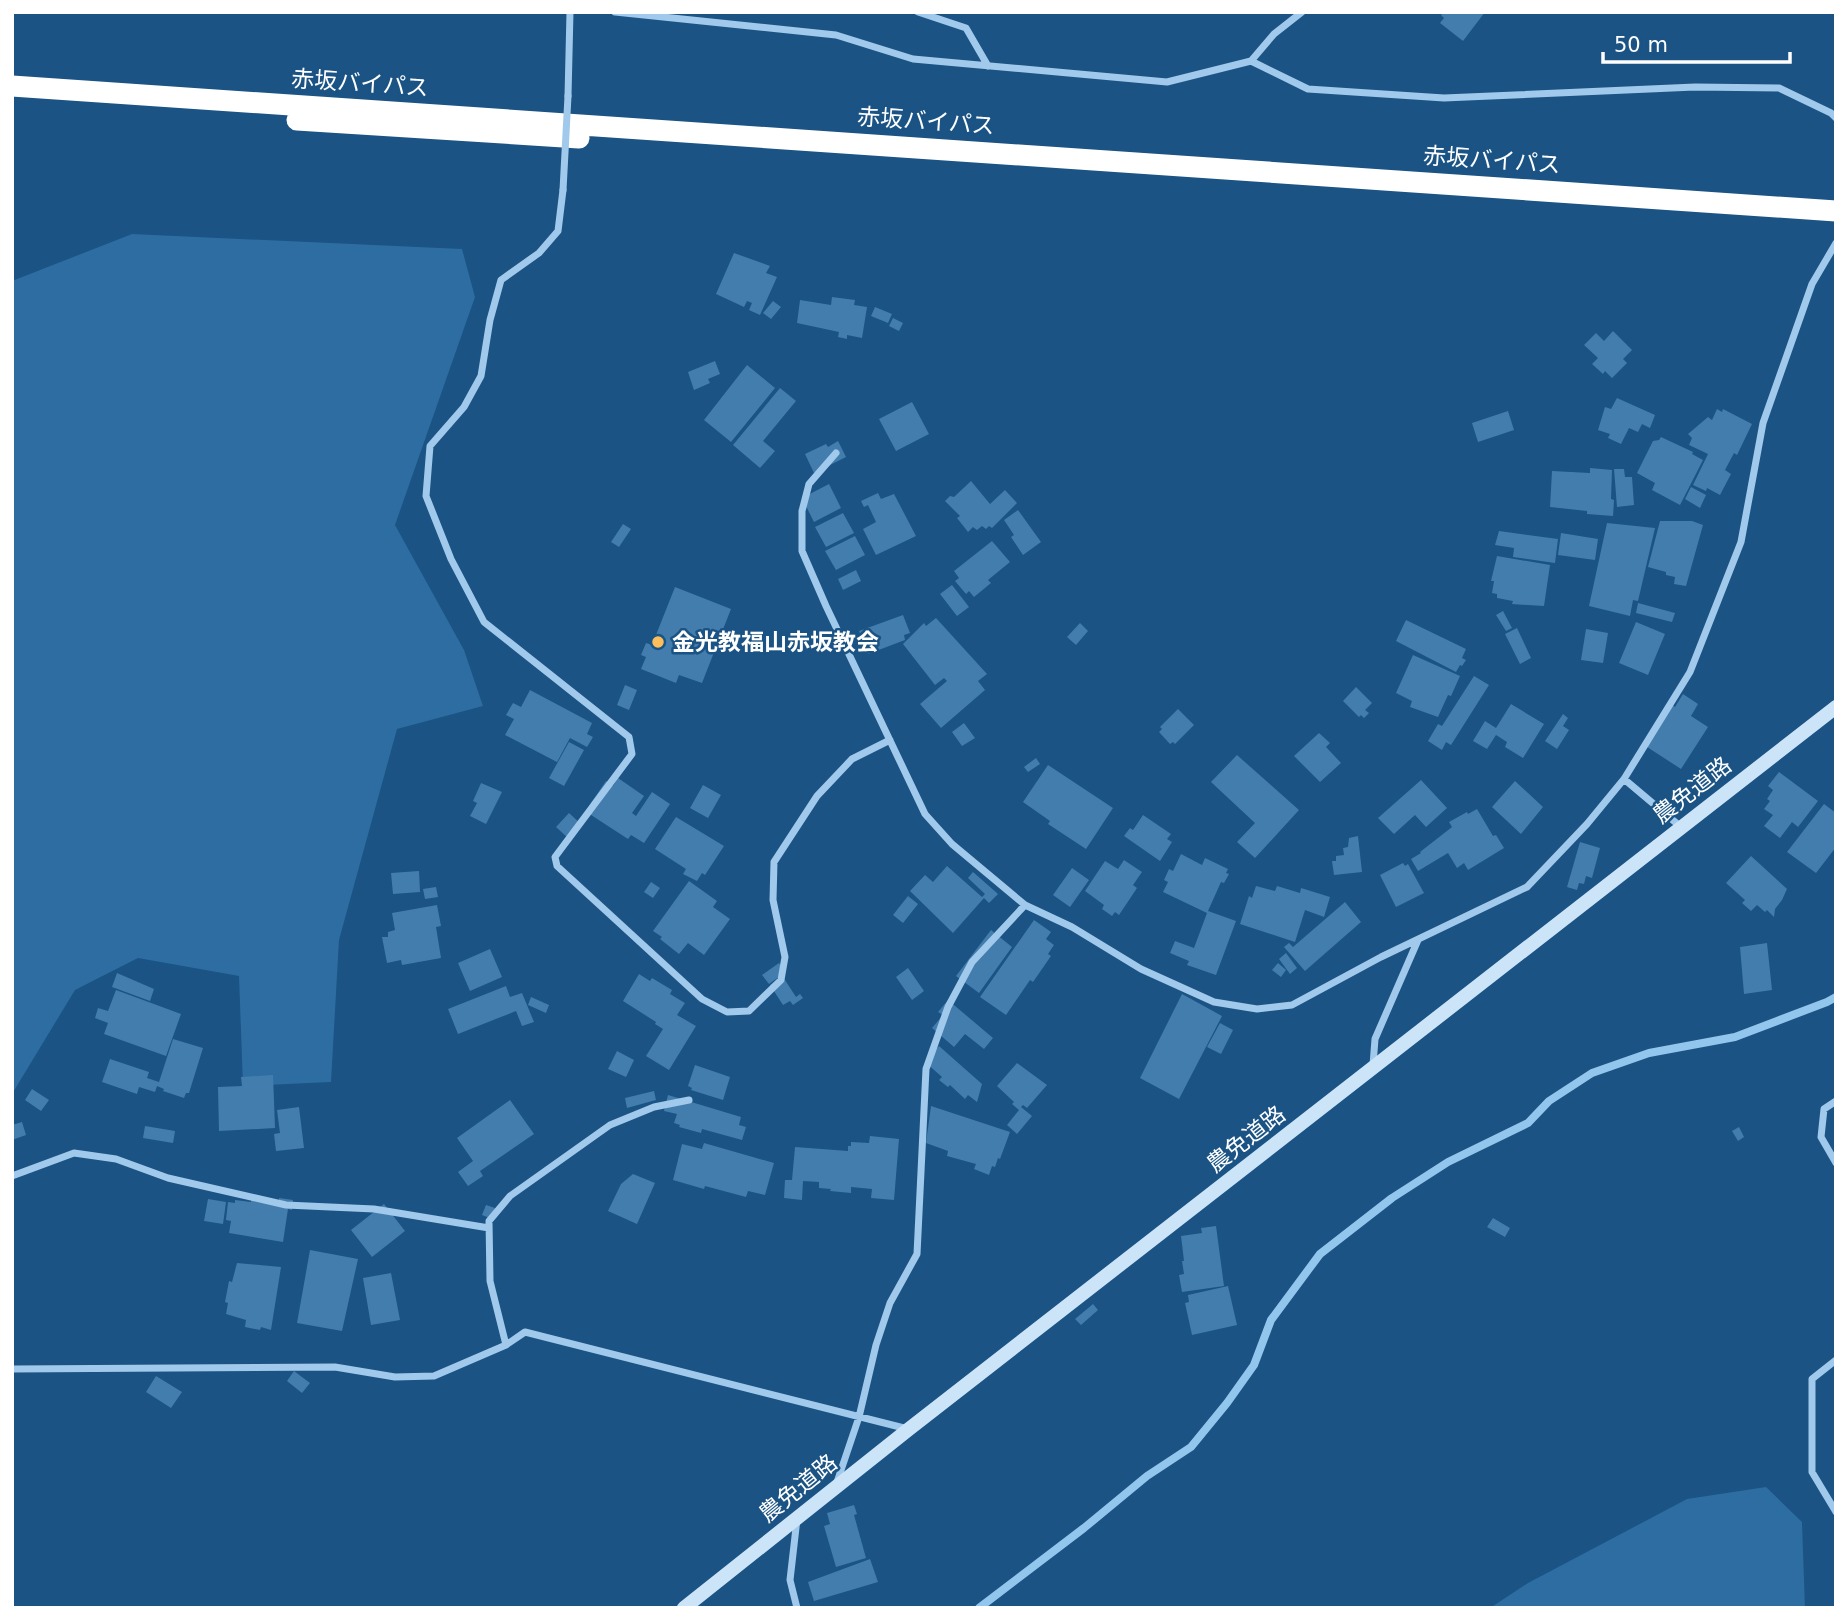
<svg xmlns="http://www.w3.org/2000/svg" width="1848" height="1620" viewBox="0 0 1848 1620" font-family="'DejaVu Sans','Noto Sans JP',sans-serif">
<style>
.green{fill:#2d6da2}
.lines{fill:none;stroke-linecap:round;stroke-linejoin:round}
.stream{stroke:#93c6ed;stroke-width:8}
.building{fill:#437dad}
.street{stroke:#a0c9eb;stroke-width:7}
.secondary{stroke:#cce4f8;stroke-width:14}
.highway{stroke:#fff;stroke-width:21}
.street-bridge{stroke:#a0c9eb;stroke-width:7}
.poi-dot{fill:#fdbe5c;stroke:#1a5384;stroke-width:2.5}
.labels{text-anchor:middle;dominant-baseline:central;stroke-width:5;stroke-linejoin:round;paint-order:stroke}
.street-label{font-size:23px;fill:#fff;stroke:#1a5384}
.poi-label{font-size:23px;font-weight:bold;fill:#fff;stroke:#1a5384;text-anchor:start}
</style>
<rect width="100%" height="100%" fill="#1a5384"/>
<path class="green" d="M 132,234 L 462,249 L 475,297 L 395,525 L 464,650 L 483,706 L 397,729 L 339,940 L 331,1082 L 243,1086 L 239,976 L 138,958 L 75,990 L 12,1094 L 12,281 Z
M 1766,1487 L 1802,1522 L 1805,1608 L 1490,1608 L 1528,1583 L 1687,1499 Z"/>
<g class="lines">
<path class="stream" d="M 979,1608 L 1084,1528 L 1147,1476 L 1191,1447 L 1227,1403 L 1254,1365 L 1271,1320 L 1320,1254 L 1392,1198 L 1448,1162 L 1528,1123 L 1549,1101 L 1592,1073 L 1649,1053 L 1735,1037 L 1827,1002 L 1836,997"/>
</g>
<path class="building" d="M 1443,12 L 1485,12 L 1463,41 L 1440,23 L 1444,18 L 1441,15 Z
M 734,253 L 770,266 L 766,273 L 777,277 L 760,315 L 749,310 L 752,303 L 747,301 L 744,307 L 716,294 Z
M 832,297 L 855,300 L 854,305 L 867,307 L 862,338 L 847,335 L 847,339 L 838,337 L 839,332 L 797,323 L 800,300 L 831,305 Z
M 773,301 L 781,307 L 771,319 L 763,313 Z
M 875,307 L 892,314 L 888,323 L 871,316 Z
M 893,318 L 903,323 L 899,331 L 889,326 Z
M 1613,331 L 1632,350 L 1623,359 L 1627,363 L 1612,378 L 1605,371 L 1603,374 L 1592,364 L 1598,358 L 1584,345 L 1596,333 L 1604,341 Z
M 715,361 L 720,374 L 708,379 L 710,383 L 694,390 L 688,372 Z
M 747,365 L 775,388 L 731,442 L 704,420 Z
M 780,388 L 796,401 L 763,441 L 775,451 L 760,468 L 733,445 Z
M 1617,398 L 1655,415 L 1650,428 L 1642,424 L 1638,432 L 1629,428 L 1621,444 L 1608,438 L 1610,434 L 1598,430 L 1605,407 L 1611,409 Z
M 912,402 L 929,434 L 896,451 L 879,419 Z
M 1717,409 L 1722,412 L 1723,409 L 1752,424 L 1737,455 L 1734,453 L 1725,470 L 1731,474 L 1720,495 L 1707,488 L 1706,491 L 1693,485 L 1708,454 L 1689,445 L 1692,438 L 1688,434 L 1708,417 L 1712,420 Z
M 1508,411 L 1514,430 L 1478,442 L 1472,423 Z
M 1661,437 L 1693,452 L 1692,454 L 1703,460 L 1680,505 L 1652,490 L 1655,483 L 1637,473 L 1653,441 L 1659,440 Z
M 838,441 L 846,457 L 814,473 L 805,454 L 826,444 L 828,447 Z
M 1590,468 L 1612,470 L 1611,499 L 1614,500 L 1613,516 L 1587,514 L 1587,511 L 1550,507 L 1552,471 L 1590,473 Z
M 1614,469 L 1624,469 L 1625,477 L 1632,477 L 1634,505 L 1617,507 Z
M 971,481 L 990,504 L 1005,490 L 1017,503 L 992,528 L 989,526 L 986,529 L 982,526 L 977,530 L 973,527 L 968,532 L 957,518 L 960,516 L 945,501 L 950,496 L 954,497 Z
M 829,484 L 841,508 L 814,522 L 802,498 Z
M 1691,487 L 1706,495 L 1700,508 L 1685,499 Z
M 878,493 L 881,499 L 894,494 L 916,536 L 876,555 L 863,529 L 876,522 L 868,505 L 864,507 L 861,501 Z
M 1018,510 L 1041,542 L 1023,555 L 1011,537 L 1014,535 L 1004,520 Z
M 843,513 L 854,533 L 826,547 L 815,527 Z
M 1660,521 L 1692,521 L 1703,525 L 1686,586 L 1674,584 L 1675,577 L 1666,575 L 1666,572 L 1648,567 Z
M 1607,523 L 1655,528 L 1638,601 L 1633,600 L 1630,616 L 1589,606 Z
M 623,524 L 631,529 L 619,547 L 611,542 Z
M 1499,531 L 1558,539 L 1555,563 L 1513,557 L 1514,548 L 1495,545 Z
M 1561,533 L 1598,539 L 1595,560 L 1558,555 Z
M 855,536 L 865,555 L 836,570 L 825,551 Z
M 992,541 L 1010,562 L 988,580 L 991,583 L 974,597 L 969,591 L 966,594 L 955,581 L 959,578 L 954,571 Z
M 1497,556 L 1550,565 L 1544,606 L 1512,604 L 1513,601 L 1497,598 L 1497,594 L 1492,593 L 1494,581 L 1491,581 Z
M 856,570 L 861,581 L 843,590 L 838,579 Z
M 952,585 L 969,607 L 957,616 L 940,594 Z
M 675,587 L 731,609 L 702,683 L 679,675 L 676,683 L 641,669 L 646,657 L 641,655 L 646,643 L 652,645 Z
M 1638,603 L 1675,613 L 1672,622 L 1636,613 Z
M 1503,611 L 1512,628 L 1506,631 L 1496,615 Z
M 903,615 L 910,633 L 904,635 L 905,640 L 868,654 L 859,631 Z
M 936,618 L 987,674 L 978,681 L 985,690 L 941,728 L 920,704 L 947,681 L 944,678 L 935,685 L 903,644 L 924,623 L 926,626 Z
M 1406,620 L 1466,649 L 1462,658 L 1466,660 L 1462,666 L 1460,665 L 1456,672 L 1396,641 Z
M 1636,622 L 1665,634 L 1648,675 L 1619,663 Z
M 1080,623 L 1088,631 L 1076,645 L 1067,637 Z
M 1517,628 L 1531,658 L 1520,664 L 1505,634 Z
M 1586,629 L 1608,633 L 1603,663 L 1581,660 Z
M 1413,655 L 1460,676 L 1451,696 L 1448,695 L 1438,717 L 1410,707 L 1412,701 L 1396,693 Z
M 1474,676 L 1489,685 L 1451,745 L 1446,742 L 1442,750 L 1428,741 L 1438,724 L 1442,726 Z
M 625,685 L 637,690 L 629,710 L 617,705 Z
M 1356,687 L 1372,703 L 1365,710 L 1369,713 L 1364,718 L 1361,715 L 1359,717 L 1343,701 Z
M 530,690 L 592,723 L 587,734 L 593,737 L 587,747 L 570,738 L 557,762 L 505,735 L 514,719 L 506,715 L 513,703 L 521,707 Z
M 1683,694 L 1698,704 L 1691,716 L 1708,727 L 1681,769 L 1644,745 L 1671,704 L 1675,707 Z
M 1511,704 L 1544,724 L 1523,758 L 1505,747 L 1507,742 L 1496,735 L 1487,749 L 1473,741 L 1485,721 L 1496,728 Z
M 1178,709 L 1194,725 L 1175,744 L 1173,742 L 1170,744 L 1159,732 L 1162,729 L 1160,727 Z
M 1563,714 L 1568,718 L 1563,726 L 1569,730 L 1557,749 L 1545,741 Z
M 964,723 L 975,738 L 962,746 L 952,732 Z
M 1319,733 L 1330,743 L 1326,747 L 1341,763 L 1320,782 L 1294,756 Z
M 569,742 L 584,750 L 564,786 L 549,778 Z
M 1237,755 L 1299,810 L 1255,858 L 1237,842 L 1255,823 L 1211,782 Z
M 1036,758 L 1040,764 L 1028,772 L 1024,767 Z
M 1048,765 L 1113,808 L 1086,849 L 1048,824 L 1050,821 L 1023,802 Z
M 1779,772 L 1818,801 L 1798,827 L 1792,822 L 1780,838 L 1764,826 L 1773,815 L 1764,809 L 1770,801 L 1767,799 L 1773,790 L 1768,786 Z
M 618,778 L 644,796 L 632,813 L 636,816 L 652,792 L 670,804 L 644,843 L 631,835 L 628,839 L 588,813 L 591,803 L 606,781 L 613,786 Z
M 1421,780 L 1447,808 L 1426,827 L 1415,815 L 1394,834 L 1378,818 Z
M 1515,781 L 1543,807 L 1521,834 L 1492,807 Z
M 481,783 L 502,792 L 486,824 L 470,816 L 477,803 L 473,801 Z
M 703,785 L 721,795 L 708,818 L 690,808 Z
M 1824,804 L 1836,813 L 1836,847 L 1816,873 L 1787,852 Z
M 1477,809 L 1493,836 L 1496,835 L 1504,848 L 1468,870 L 1464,863 L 1457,868 L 1448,853 L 1418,871 L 1411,859 L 1421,853 L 1420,852 L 1452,827 L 1449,822 L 1467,812 L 1468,814 Z
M 569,813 L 581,824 L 568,838 L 556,827 Z
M 1143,815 L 1171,834 L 1167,839 L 1172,842 L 1160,861 L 1124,836 L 1130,828 L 1133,830 Z
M 676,817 L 724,846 L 705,875 L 702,873 L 697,881 L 683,874 L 686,869 L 655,849 Z
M 1358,836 L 1362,872 L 1334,875 L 1332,861 L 1336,861 L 1336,856 L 1344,855 L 1343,848 L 1348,847 L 1349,838 Z
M 1580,842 L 1600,848 L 1592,878 L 1586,876 L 1584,884 L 1579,883 L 1577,890 L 1567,887 Z
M 1181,854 L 1202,865 L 1205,858 L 1228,869 L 1226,873 L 1229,874 L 1224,883 L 1221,882 L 1208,911 L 1236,921 L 1216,975 L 1187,965 L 1189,961 L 1170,953 L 1175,941 L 1194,948 L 1207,913 L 1163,892 L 1168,882 L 1164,880 L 1169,869 L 1173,871 Z
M 1751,856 L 1787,889 L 1782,900 L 1775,909 L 1774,917 L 1767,910 L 1765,912 L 1757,905 L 1751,911 L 1742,903 L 1745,900 L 1726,883 Z
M 1124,860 L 1142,872 L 1133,885 L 1137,888 L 1119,915 L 1115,912 L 1112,916 L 1102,909 L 1104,905 L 1085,891 L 1105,861 L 1118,869 Z
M 1403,863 L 1405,866 L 1408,864 L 1424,893 L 1396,907 L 1380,875 Z
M 947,866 L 982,897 L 985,894 L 968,878 L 973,872 L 998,894 L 989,903 L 984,898 L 953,933 L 910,891 L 925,875 L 933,882 Z
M 1072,868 L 1089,880 L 1070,907 L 1053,895 Z
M 419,871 L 420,892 L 393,894 L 391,873 Z
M 689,881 L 717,901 L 713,907 L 730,919 L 704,955 L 688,943 L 679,954 L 660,939 L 662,937 L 653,931 Z
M 651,882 L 660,888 L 653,898 L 644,892 Z
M 1256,886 L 1275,891 L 1277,886 L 1300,893 L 1301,888 L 1330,897 L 1324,917 L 1305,910 L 1295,942 L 1240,924 L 1249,896 L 1252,898 Z
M 436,887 L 438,897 L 425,899 L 423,889 Z
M 908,896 L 918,904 L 903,923 L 893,915 Z
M 1345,902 L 1361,922 L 1305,971 L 1284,947 L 1289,943 L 1293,947 Z
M 437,905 L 441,926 L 436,927 L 441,958 L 402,965 L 401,960 L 387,963 L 382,937 L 388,937 L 388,932 L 395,930 L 392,913 Z
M 1034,920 L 1051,932 L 1046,939 L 1054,945 L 1048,954 L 1051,956 L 1033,982 L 1030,980 L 1006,1015 L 980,997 Z
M 991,930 L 1012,947 L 979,993 L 956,976 Z
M 1767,943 L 1772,990 L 1744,994 L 1740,947 Z
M 490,949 L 502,977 L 470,991 L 458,963 Z
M 1286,953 L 1297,968 L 1290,974 L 1279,959 Z
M 779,963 L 786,972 L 769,984 L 762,975 Z
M 1278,963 L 1286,970 L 1281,977 L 1272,970 Z
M 908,968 L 924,991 L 912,1000 L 896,977 Z
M 117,973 L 154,989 L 150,1001 L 112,987 Z
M 639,974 L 650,981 L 652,978 L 672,990 L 670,994 L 685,1003 L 677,1015 L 696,1026 L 669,1070 L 646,1056 L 663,1029 L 655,1024 L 656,1022 L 623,1001 Z
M 783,977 L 796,997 L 800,994 L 803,998 L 793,1005 L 790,1001 L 783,1005 L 770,985 Z
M 506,986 L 510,997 L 522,993 L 534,1022 L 522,1026 L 516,1011 L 458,1034 L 448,1009 Z
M 116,990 L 181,1014 L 166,1056 L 104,1034 L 108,1023 L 95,1018 L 98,1008 L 108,1011 Z
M 1182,994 L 1222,1016 L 1179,1099 L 1140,1078 Z
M 531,997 L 549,1005 L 546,1013 L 528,1005 Z
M 948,1000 L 993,1038 L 984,1049 L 965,1034 L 954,1047 L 932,1028 L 943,1015 L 938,1012 Z
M 1220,1023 L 1233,1030 L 1221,1054 L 1207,1047 Z
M 173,1039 L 203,1048 L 189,1093 L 186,1093 L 184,1098 L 163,1091 L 164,1089 L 157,1086 L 155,1092 L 139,1087 L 137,1094 L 102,1082 L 110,1059 L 149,1072 L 147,1078 L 159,1082 Z
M 939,1046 L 982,1084 L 977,1102 L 968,1095 L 965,1099 L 950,1085 L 948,1087 L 939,1080 L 942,1077 L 925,1062 Z
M 617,1051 L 634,1060 L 626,1077 L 608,1069 Z
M 1017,1063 L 1047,1085 L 1027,1108 L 1023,1105 L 1021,1107 L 1032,1116 L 1017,1134 L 1007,1125 L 1019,1110 L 1012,1104 L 1014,1102 L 997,1086 Z
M 695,1065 L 730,1077 L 723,1100 L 691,1090 L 692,1088 L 688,1086 Z
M 273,1075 L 275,1128 L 219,1131 L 218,1087 L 242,1086 L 241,1077 Z
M 32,1089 L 49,1100 L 41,1111 L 25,1100 Z
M 654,1091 L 656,1100 L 627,1108 L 625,1098 Z
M 668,1095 L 741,1117 L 739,1125 L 746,1127 L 742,1140 L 702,1129 L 701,1133 L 679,1127 L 680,1125 L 674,1123 L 677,1114 L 664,1111 Z
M 510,1100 L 534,1134 L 480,1171 L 483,1176 L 468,1186 L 458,1172 L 473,1161 L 457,1138 Z
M 931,1106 L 1010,1132 L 1000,1159 L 998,1158 L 995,1167 L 992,1166 L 989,1175 L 974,1169 L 976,1164 L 947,1156 L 948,1151 L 926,1143 Z
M 299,1107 L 304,1148 L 276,1151 L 274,1134 L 280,1133 L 277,1110 Z
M 22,1122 L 26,1135 L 12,1140 L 12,1125 Z
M 145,1126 L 175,1131 L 173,1143 L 143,1138 Z
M 1739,1127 L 1744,1137 L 1738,1141 L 1732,1131 Z
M 870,1136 L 899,1139 L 894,1200 L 871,1198 L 872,1189 L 851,1187 L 851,1193 L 830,1191 L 831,1189 L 819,1188 L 819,1182 L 803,1181 L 802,1200 L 784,1198 L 785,1180 L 792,1180 L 795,1147 L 848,1151 L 848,1146 L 851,1146 L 851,1142 L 869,1143 Z
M 704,1143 L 774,1163 L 765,1195 L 748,1191 L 746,1197 L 705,1186 L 704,1189 L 673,1180 L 682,1144 L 702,1149 Z
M 633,1174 L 655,1183 L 637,1224 L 608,1211 L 621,1184 Z
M 279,1198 L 293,1200 L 292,1210 L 288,1209 L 283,1242 L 229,1233 L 231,1221 L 226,1220 L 228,1202 L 235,1203 L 235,1200 L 251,1202 L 251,1199 L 279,1203 Z
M 208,1199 L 226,1202 L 223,1224 L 204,1221 Z
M 384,1204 L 405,1231 L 372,1257 L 351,1230 Z
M 486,1205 L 495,1208 L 492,1219 L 482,1215 Z
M 1493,1218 L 1510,1228 L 1505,1237 L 1487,1227 Z
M 1216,1226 L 1224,1286 L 1182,1292 L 1179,1275 L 1184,1274 L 1182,1261 L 1184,1261 L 1181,1236 L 1202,1233 L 1201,1228 Z
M 310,1250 L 358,1259 L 342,1331 L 297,1323 Z
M 237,1263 L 281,1267 L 271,1330 L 261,1327 L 260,1330 L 245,1327 L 246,1320 L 226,1314 L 228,1303 L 225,1302 L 229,1281 L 232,1282 Z
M 391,1273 L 400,1320 L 371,1325 L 363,1278 Z
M 1228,1286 L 1237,1325 L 1192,1335 L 1185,1303 L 1189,1302 L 1188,1295 Z
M 1093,1304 L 1098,1310 L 1081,1325 L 1075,1319 Z
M 294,1371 L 310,1383 L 302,1393 L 287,1381 Z
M 156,1376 L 182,1392 L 171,1408 L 146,1392 Z
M 854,1505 L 857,1514 L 854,1515 L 866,1558 L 836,1567 L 824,1526 L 830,1524 L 827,1513 Z
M 870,1559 L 878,1582 L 814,1601 L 808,1582 Z"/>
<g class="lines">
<path class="street" d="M 615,12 L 836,35 L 913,59 L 1167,82 L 1251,61 L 1308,89 L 1444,98 L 1695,87 L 1779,88 L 1831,113 L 1836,118
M 918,12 L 966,28 L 988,66
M 1251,61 L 1274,34 L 1302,12
M 568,96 L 570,12
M 563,190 L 558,231 L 539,253 L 501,280 L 490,320 L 481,376 L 464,407 L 430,446 L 426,496 L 451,559 L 484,622 L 629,737 L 632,754 L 555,857 L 557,866 L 702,999 L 727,1012 L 749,1011 L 781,980 L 785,957 L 773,900 L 774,862 L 817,796 L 852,759 L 890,740
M 836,453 L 809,484 L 802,511 L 802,551 L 826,606 L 925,814 L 952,844 L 1025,905 L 1072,927 L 1141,969 L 1214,1002 L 1257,1009 L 1292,1005 L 1381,957 L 1527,887 L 1587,824 L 1624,779 L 1690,672 L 1741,542 L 1763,423 L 1812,284 L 1836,243
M 1624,779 L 1681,827
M 1373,1065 L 1375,1039 L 1418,940
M 1836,1101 L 1824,1109 L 1821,1137 L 1836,1163
M 12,1176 L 74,1153 L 116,1159 L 168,1178 L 286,1205 L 374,1209 L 489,1228
M 506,1345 L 490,1281 L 489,1221 L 510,1196 L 610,1125 L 654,1107 L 689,1100
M 1836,1360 L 1812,1379 L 1812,1472 L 1836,1512
M 12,1369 L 335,1367 L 395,1377 L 434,1376 L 506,1345 L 525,1332 L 908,1429
M 836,1485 L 859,1417 L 876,1345 L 890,1303 L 917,1254 L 926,1069 L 948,1007 L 972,962 L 1025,905
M 797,1608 L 790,1580 L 797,1519"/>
<path class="secondary" d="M 684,1608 L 909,1429 L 1836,707"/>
<path class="highway" d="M 12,86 L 1836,211
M 297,120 L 579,138"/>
<path class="street-bridge" d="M 563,190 L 568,96"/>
</g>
<circle class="poi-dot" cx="658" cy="642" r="7"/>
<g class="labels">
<g class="street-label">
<text transform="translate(360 83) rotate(4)">赤坂バイパス</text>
<text transform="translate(926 121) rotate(4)">赤坂バイパス</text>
<text transform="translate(1492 160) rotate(4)">赤坂バイパス</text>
<text transform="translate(1692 790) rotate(-38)">農免道路</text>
<text transform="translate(1246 1139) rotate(-38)">農免道路</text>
<text transform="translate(798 1488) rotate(-39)">農免道路</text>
</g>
<g class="poi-label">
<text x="672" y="642">金光教福山赤坂教会</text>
</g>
</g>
<rect width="1848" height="1620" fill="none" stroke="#ffffff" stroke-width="28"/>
<path d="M1603 52v10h187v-10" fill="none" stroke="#ffffff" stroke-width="3.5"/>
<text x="1614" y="52" font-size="21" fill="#ffffff" stroke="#1a5384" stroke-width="5" paint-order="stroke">50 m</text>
</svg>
